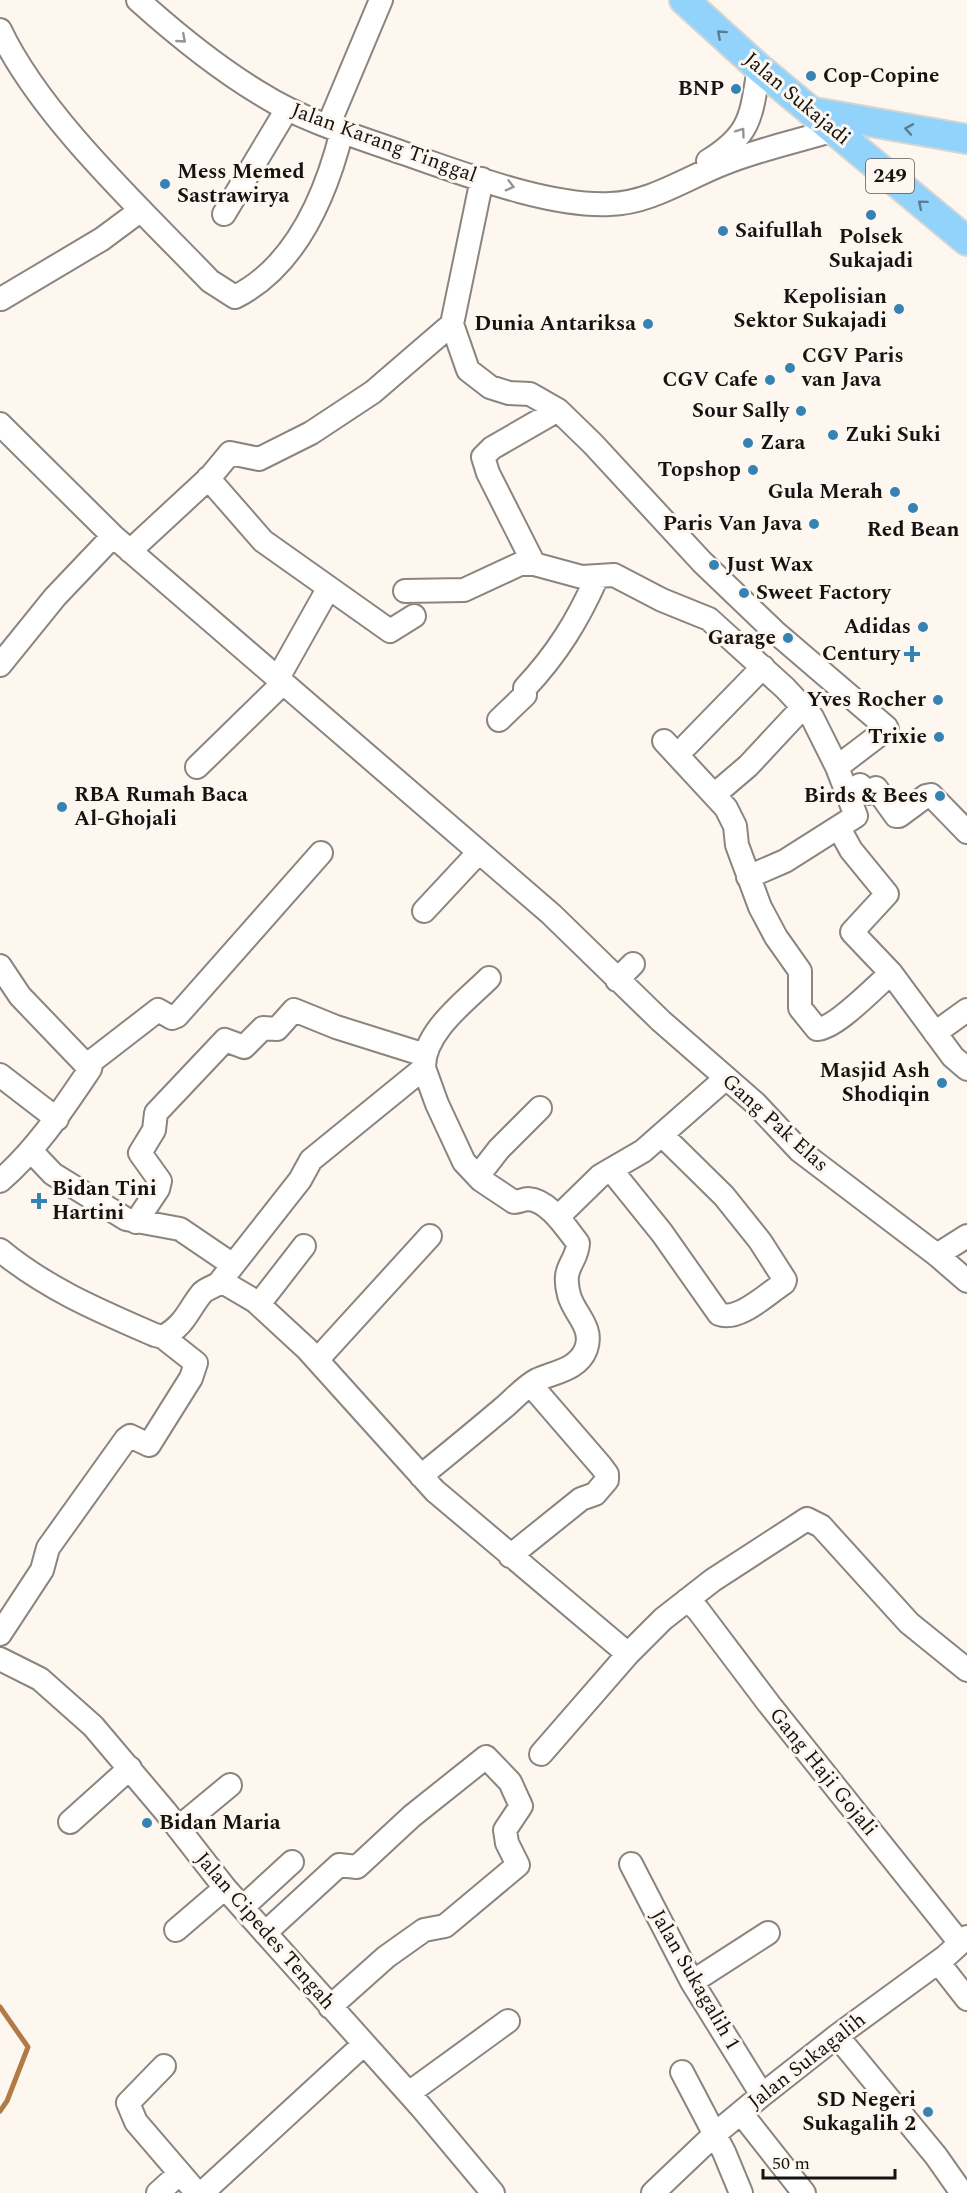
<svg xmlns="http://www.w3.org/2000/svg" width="967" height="2193" viewBox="0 0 967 2193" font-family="Spectral,serif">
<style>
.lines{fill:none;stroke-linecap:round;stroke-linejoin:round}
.stream{stroke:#b17b47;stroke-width:5}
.minor-casing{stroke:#8b847f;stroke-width:26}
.major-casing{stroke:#d5d5d4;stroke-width:32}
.minor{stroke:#fff;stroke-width:22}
.major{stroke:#92d3fc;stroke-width:28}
.oneway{stroke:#5a7d93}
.oneway2{stroke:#969594}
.poi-dot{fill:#3583b5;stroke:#fef7f0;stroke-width:2}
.labels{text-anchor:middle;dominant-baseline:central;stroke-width:6;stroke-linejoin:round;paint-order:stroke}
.shield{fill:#fef7f0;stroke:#5c5855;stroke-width:1.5}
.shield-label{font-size:20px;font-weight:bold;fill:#161412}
.poi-label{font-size:21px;font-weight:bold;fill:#161412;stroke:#fef7f0;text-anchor:end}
.street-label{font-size:21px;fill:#161412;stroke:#fef7f0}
</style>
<rect width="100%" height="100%" fill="#fef7f0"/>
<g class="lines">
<path class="stream" d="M 0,2007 L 28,2047 L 7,2101 L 0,2111"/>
<defs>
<path id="minor" d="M 138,0 C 177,35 216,67 261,94 C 304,121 355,136 403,153 C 462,173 548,207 610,204 C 651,203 688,177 725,163 C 760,149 798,141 834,130
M 0,30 C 41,117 142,210 210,281 L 235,297 C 297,266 326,195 342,131
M 328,126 L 381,0
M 708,161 C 752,134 751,115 759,68
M 482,179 L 452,324 L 468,370 L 490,387 L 509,393 L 530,394 L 558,410 L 593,444 L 702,562 L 774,631 L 886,727 L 887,729 L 837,767
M 224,214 L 287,109
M 1,299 L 102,239 L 141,210
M 0,424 L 113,536 L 551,914 L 661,1021 L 755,1103 L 800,1151 L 937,1255 L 967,1281
M 208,478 L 263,541 L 390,631 L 414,616
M 130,551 L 211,476 L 230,453 L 259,459 L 311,433 L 373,392 L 452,324
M 534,564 L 488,473 L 483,457 L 492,448 L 558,410
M 405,591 L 464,590 L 520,564 L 534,564 L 582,577 L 614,575 L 662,600 L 709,619 L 785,688 L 812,717 L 837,767 L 856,816 L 785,861 L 748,877
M 0,665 L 55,597 L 113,536
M 278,678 L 328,589
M 499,720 L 525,695 L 525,688 C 557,654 578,620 597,577
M 664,741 L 726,808 L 735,826 L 737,845 L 760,907 L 776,937 L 800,971 L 800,1008 L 817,1029 C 835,1029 876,986 891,973 L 953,1057 L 967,1069
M 687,745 L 763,667
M 197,767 L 283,683
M 848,793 L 860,785 L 869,793 L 876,788 L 896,816 L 899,816 L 926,796 L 931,795 L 967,832
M 714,795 L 748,766 L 803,707
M 839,828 L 851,850 L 887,894 L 852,932 L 891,973
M 424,911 L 479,852
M 0,966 L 20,996 L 90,1069
M 617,980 L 633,964
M 935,1033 L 967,1010
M 0,1075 L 57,1119
M 31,1151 L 53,1174 L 126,1219 L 180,1229 L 233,1265
M 612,1171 L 662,1233 L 719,1314 C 739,1322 768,1293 784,1283 L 785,1280 L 760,1241 L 724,1196 L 662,1135
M 478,1176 L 499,1149 L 540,1108
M 0,1181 C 37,1149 63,1109 90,1069 L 92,1061 L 158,1010 L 172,1018 L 177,1016 L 321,853
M 558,1217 L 600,1176 L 643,1151 L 726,1078
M 136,1222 L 158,1189 L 160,1181 L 140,1153 L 154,1130 L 156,1113 L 225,1040 L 244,1047 L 263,1028 L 277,1029 L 294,1010 L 336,1027 L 425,1055
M 0,1250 C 47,1289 100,1311 155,1335 L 163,1337 C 186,1324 188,1310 202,1293 C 207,1288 214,1287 219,1283 L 300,1180 L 311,1160 L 424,1068 C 423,1032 466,1001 489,978
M 937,1255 L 967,1236
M 221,1281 L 255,1301 L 307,1349 L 435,1491 L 628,1654 L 663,1619 L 713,1580 L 807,1519 L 821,1526 L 909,1623 L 967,1670
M 259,1304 L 304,1246
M 317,1360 L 430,1236
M 421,1476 C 448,1454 475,1432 502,1409 C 513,1400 525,1386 537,1380 C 554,1372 578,1370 586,1349 C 594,1327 574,1314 569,1295 C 561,1265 577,1264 578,1243 C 566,1228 549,1200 528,1199 C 524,1199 519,1202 514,1202 L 481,1180 L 464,1162 L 437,1104 L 424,1068
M 510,1556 L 581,1499 L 595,1494 L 607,1480 L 607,1474 L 601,1466 L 531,1385
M 687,1600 L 698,1610 L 769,1704 L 960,1943
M 0,1634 L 42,1570 L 48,1548 L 126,1439 L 130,1436 L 149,1445 L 191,1378 L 196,1363 L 163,1337
M 0,1659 L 40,1679 L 93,1726 L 165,1811 L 225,1888 L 421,2107 L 493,2193
M 541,1754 L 628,1654
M 70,1822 L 130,1768
M 178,1828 L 230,1785
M 631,1864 L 692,1982 L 762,2095
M 243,1907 L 292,1862
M 176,1930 L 225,1888
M 265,1933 L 339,1865 L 357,1867 L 412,1816 L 486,1757 L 510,1782 L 521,1806 L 505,1830 L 507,1843 L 518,1865 L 445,1926 L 424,1930 L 386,1957 L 330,2007
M 938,1962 L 967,1999
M 692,1982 L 768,1933
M 837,2036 L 936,2156 L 962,2193
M 164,2066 L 128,2103 L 136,2122 L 197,2193
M 682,2072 L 724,2152 L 741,2193
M 409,2093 L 508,2021
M 741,2113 L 804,2193
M 158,2193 L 180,2173
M 202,2193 L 363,2045
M 653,2193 L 715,2134 L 762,2095 L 837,2036 L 945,1957 L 967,1937"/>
<path id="major" d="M 684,0 L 759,68 L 967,241
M 814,112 L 967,139"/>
</defs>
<use href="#minor" class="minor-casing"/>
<use href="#major" class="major-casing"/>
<use href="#minor" class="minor"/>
<use href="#major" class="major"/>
</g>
<defs><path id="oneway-chevron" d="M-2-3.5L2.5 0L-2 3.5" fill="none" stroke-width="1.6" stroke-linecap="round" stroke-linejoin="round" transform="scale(1.5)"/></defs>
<g class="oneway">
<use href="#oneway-chevron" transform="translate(721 34) rotate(-138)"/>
<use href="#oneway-chevron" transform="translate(909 129) rotate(-170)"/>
<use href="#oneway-chevron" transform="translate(922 204) rotate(-140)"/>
</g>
<g class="oneway2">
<use href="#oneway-chevron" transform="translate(182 39) rotate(41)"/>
<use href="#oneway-chevron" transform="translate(741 132) rotate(-54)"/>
<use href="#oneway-chevron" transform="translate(510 186) rotate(15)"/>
</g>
<g class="poi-dot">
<circle cx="811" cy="76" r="6"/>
<circle cx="736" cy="89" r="6"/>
<circle cx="165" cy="184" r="6"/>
<circle cx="871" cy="215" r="6"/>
<circle cx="723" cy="231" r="6"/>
<circle cx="899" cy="309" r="6"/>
<circle cx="648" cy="324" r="6"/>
<circle cx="790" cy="368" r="6"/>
<circle cx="770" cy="380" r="6"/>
<circle cx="801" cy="411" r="6"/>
<circle cx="833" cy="435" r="6"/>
<circle cx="748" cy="443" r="6"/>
<circle cx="753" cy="470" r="6"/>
<circle cx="895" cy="492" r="6"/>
<circle cx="913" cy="508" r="6"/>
<circle cx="814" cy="524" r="6"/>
<circle cx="714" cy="565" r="6"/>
<circle cx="744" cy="593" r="6"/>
<circle cx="923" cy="627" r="6"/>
<circle cx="788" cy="638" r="6"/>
<path d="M909 645h6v6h6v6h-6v6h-6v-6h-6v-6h6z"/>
<circle cx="938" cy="700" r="6"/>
<circle cx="939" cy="737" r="6"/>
<circle cx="940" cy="796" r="6"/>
<circle cx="62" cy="807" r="6"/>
<circle cx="942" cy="1083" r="6"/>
<path d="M36 1192h6v6h6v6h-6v6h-6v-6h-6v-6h6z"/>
<circle cx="147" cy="1823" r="6"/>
<circle cx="928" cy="2112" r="6"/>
</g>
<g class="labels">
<rect class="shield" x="866" y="159" width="48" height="34" rx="4.5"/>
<g class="shield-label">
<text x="890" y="176">249</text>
</g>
<g class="poi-label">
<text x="823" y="76" text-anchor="start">Cop-Copine</text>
<text x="724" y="89">BNP</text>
<text x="177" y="172" text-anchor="start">Mess Memed<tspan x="177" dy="24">Sastrawirya</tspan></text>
<text x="735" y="231" text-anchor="start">Saifullah</text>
<text x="871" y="237" text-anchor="middle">Polsek<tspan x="871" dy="24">Sukajadi</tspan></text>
<text x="887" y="297">Kepolisian<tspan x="887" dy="24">Sektor Sukajadi</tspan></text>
<text x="636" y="324">Dunia Antariksa</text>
<text x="802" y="356" text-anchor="start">CGV Paris<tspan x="802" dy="24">van Java</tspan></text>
<text x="758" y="380">CGV Cafe</text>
<text x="789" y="411">Sour Sally</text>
<text x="845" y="435" text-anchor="start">Zuki Suki</text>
<text x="760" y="443" text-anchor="start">Zara</text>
<text x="741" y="470">Topshop</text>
<text x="883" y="492">Gula Merah</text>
<text x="802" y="524">Paris Van Java</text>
<text x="913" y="530" text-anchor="middle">Red Bean</text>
<text x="726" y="565" text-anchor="start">Just Wax</text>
<text x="756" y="593" text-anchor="start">Sweet Factory</text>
<text x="911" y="627">Adidas</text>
<text x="776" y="638">Garage</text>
<text x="900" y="654">Century</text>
<text x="926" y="700">Yves Rocher</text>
<text x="927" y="737">Trixie</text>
<text x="74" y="795" text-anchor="start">RBA Rumah Baca<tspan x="74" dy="24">Al-Ghojali</tspan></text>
<text x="928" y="796">Birds &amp; Bees</text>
<text x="930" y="1071">Masjid Ash<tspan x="930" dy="24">Shodiqin</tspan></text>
<text x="52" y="1189" text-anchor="start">Bidan Tini<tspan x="52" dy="24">Hartini</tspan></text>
<text x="159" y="1823" text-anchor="start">Bidan Maria</text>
<text x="916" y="2100">SD Negeri<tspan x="916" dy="24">Sukagalih 2</tspan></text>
</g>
<g class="street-label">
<text transform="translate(797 99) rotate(40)">Jalan Sukajadi</text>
<text transform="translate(384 143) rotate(20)">Jalan Karang Tinggal</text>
<text transform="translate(775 1123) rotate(42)">Gang Pak Elas</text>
<text transform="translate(823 1772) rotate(51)">Gang Haji Gojali</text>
<text transform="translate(265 1931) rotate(49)">Jalan Cipedes Tengah</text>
<text transform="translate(695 1980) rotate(60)">Jalan Sukagalih 1</text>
<text transform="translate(807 2061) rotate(-38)">Jalan Sukagalih</text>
</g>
</g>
<path d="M763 2169v9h132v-9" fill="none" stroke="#161412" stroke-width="3"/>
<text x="772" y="2169" font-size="18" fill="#161412" stroke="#fef7f0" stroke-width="4.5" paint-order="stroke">50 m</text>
</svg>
